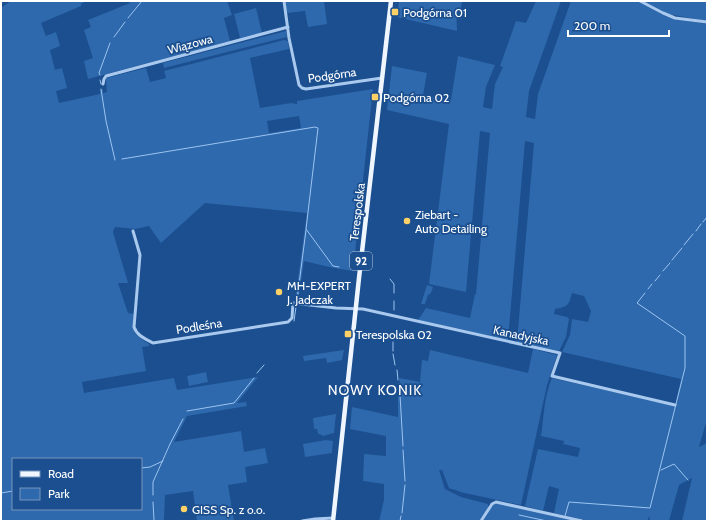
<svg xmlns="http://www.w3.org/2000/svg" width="708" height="522" viewBox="0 0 708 522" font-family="Cabin,sans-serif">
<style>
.green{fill:#2e69ad;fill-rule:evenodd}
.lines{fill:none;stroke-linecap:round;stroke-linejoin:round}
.stream{stroke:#9cc4f0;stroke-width:1}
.minor{stroke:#a9c9ee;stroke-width:3}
.primary{stroke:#f0f6ff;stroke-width:4.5}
.poi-dot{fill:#ffd166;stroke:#1b4f8f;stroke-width:1.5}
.labels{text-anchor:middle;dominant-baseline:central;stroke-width:3.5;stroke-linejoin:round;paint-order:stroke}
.shield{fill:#1b4f8f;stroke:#bbcadd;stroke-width:1}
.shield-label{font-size:11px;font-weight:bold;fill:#fff}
.poi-label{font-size:12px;fill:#fff;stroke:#1b4f8f;text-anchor:start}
.street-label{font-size:12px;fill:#fff;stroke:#1b4f8f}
.quarter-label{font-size:14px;letter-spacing:1px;fill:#fff;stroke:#1b4f8f}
</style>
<rect width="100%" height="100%" fill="#1b4f8f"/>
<path class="green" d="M 11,1 L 86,1 L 81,4 L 81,6 L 41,23 L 46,36 L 56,32 L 60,46 L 50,50 L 55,70 L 62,68 L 67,88 L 56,91 L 59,103 L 100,94 L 100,90 L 103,89 L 103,93 L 107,92 L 106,78 L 146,68 L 150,82 L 166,78 L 164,71 L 284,40 L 288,41 L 289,49 L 250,58 L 260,108 L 291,103 L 297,104 L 297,101 L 373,89 L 353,271 L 329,267 L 304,261 L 298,302 L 295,301 L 307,213 L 205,203 L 161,243 L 149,226 L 135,229 L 115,227 L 113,232 L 128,283 L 118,283 L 128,313 L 134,314 C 132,332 133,334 149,344 L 149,346 L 142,347 L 146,371 L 82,382 L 84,393 L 174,378 L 177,390 L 258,377 L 237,403 L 246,402 L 247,406 L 187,416 L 174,442 L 241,431 L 244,452 L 265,448 L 268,463 L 245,467 L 247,482 L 228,485 L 234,521 L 197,521 L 193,491 L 165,495 L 164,521 L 152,521 L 151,520 L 143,521 L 1,521 L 1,8 ZM 299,116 L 301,128 L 269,133 L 267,121 ZM 13,459 L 141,459 L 141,509 L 13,509 Z
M 129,1 L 227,1 L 232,15 L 224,18 L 230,41 L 88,79 L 84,61 L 93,58 L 84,30 L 91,27 L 88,20 L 130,3 Z
M 285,1 L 324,1 L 327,24 L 308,27 L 305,11 L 287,13 Z
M 399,1 L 462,1 L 461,8 L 456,8 L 457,31 L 397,17 Z
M 536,1 L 561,1 L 529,91 L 526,117 L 535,119 L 538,94 L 571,1 L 637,1 L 665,16 L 675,19 L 707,24 L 707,419 L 699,447 L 707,443 L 707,521 L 682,521 L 692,478 L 679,485 L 669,521 L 649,521 L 650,518 L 649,517 L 647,521 L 589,521 L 554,513 L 559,489 L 549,486 L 543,511 L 525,506 L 538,449 L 578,457 L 580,448 L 563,444 L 564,441 L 541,436 C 544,416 544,396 552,378 L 675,406 L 681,379 L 562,352 L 570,335 L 572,319 L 588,322 L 591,311 L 584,296 L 572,293 C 569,305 568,307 555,309 L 554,314 L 567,317 L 569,319 L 566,337 L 559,351 L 517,342 L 534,143 L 525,141 L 508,340 L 418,320 L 426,308 L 470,318 L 475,294 L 476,294 L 490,133 L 480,131 L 466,292 L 429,284 L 449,124 L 387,110 L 392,66 L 427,73 L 423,95 L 451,100 L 458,56 L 495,65 L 486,87 L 483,107 L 492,109 L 495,84 L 503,67 L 500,66 L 516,21 L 526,23 Z
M 643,1 L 707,1 L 707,21 L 668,14 Z
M 256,8 L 262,33 L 240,38 L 234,14 Z
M 286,31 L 287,37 L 164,68 L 163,63 Z
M 427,285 L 433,287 L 431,293 L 428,295 L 425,304 L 421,304 Z
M 533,349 L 557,355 L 547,385 L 521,505 L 460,492 C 456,489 452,490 449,488 L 442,470 L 439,470 L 445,489 L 461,497 L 488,504 L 488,508 L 480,521 L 379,521 L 384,500 L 384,484 L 363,481 L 364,454 L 386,456 L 386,436 L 350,429 L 352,407 L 398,417 L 398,390 L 401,390 L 399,378 L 420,382 L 422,360 L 428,361 L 430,350 L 528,373 Z
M 344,350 L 342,360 L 327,363 L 326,358 L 304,361 L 303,356 Z
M 206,372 L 208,382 L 189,386 L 187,376 Z
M 336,414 L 334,433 L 323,436 L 320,434 L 318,434 L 317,429 L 314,429 L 313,418 Z
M 326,440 L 333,441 L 332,453 L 305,457 L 303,444 Z
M 497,503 L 578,521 L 483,521 L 492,506 Z"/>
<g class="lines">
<path class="stream" d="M 128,18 L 142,1
M 114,37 L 125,22
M 100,75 L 99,73 L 110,43
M 100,80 L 101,84
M 101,89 L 106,121 L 115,160
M 122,159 L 315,127 L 318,128 L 306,229 L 333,266 L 339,267
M 703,222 L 707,217
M 696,231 L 701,224
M 684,245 L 693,234
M 672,260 L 682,248
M 663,271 L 670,263
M 390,279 L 394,284 L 394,293
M 655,281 L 660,275
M 648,289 L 652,284
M 297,300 L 306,230
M 394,310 L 394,301
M 294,321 L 296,307
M 393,351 L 393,342
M 393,354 L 395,365
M 397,370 L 398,380
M 257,373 L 264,365
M 399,384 L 400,392
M 400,395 L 403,446
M 187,411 L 234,403 L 254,378
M 403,450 L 405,481
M 141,468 L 150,467 L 163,461
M 661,470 L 674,464 L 688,480
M 1,493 L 13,491
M 153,495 L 153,482 L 170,444 L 183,419
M 153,502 L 154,520
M 402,513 L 405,485
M 519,515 L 547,521
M 565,516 L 569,502 L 650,508 L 685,368 L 685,336 L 637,303 L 645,293
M 400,521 L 401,516"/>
<path class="minor" d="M 284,1 L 289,38 L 299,85 L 302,88 L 306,89 L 382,78
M 640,1 L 663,13 L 675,18 L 707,22
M 103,84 L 104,79 L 106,76 L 288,27
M 133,231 L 140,255 L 134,327 C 137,336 146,339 153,343 L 288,322 L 292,318 L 293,303 L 336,308 L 363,309 L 560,353 L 552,376 L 675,405
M 302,521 L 315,519 L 333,518
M 481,521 L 492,504 L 496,502 L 582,521"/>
<path class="primary" d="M 333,521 L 359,278 L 391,1"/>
</g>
<g class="poi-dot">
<rect x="391" y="8" width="8" height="8" rx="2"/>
<rect x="371" y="93" width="8" height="8" rx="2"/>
<circle cx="407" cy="221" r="4"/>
<circle cx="279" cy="292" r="4"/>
<rect x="344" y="330" width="8" height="8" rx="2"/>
<circle cx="184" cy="509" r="4"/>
</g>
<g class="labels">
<rect class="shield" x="350" y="252" width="22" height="18" rx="3"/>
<g class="shield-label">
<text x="361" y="261">92</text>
</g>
<g class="poi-label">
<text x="403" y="12">Podgórna 01</text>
<text x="383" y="97">Podgórna 02</text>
<text x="415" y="214">Ziebart -<tspan x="415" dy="14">Auto Detailing</tspan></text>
<text x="287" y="285">MH-EXPERT<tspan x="287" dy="14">J. Jadczak</tspan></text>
<text x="356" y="334">Terespolska 02</text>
<text x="192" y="509">GISS Sp. z o.o.</text>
</g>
<g class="street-label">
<text transform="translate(190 44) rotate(-15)">Wiązowa</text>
<text transform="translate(332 75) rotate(-8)">Podgórna</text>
<text transform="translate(357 212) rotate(-83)">Terespolska</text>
<text transform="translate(199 326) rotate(-9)">Podleśna</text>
<text transform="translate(521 335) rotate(12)">Kanadyjska</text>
</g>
<g class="quarter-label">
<text x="375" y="390">NOWY KONIK</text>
</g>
</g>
<rect width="708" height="522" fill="none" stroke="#ffffff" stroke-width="4"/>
<rect x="12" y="458" width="130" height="52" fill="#1b4f8f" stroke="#7695bc"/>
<rect x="20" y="471" width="20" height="6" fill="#f0f6ff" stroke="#7695bc"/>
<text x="48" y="478" font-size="12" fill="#ffffff">Road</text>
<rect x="20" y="488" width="20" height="12" fill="#2e69ad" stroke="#7695bc"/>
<text x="48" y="498" font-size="12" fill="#ffffff">Park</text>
<path d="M568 30v6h101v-6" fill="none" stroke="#ffffff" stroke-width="2"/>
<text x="574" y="30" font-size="12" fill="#ffffff" stroke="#1b4f8f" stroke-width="3" paint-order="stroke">200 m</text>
</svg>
